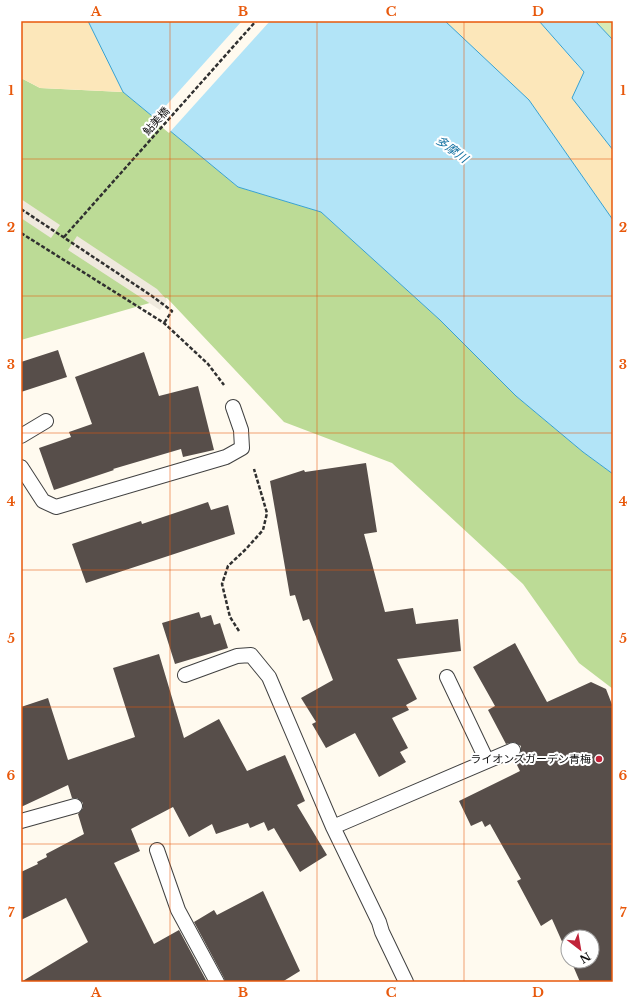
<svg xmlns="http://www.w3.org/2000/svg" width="634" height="1003" viewBox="0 0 634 1003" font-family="'Libre Baskerville','Noto Sans JP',serif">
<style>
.green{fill:#d7eab7}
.forest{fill:#bcdb96}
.sand{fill:#fce7ba}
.plaza{fill:#efe9dd}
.water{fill:#b2e4f7;stroke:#38a1d0}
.pier{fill:#fffaef}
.building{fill:#574e4a}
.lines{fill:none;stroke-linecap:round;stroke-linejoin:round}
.service-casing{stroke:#414141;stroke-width:16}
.path{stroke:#303030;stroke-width:2.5;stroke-dasharray:4 2;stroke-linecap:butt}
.service{stroke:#fff;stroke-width:14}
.grid{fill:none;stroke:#e8590c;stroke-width:1;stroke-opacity:0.55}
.poi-dot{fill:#c12339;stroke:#fff;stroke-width:1.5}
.labels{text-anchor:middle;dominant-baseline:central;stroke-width:4;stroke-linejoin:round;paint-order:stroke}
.street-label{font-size:11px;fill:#0e0e0e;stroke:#fff}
.poi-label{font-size:11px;fill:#0e0e0e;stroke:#fff;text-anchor:end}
.water-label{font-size:12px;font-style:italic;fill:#1472a2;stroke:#fff}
.neatline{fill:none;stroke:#e8590c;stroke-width:1.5}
.grid-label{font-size:13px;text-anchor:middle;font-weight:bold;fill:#e8590c}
</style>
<rect width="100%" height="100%" fill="#fffaef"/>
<path class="green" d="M 595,21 L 613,21 L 613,40 Z"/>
<path class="forest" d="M 21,78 L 40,88 L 123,92 L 238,187 L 321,212 L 440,320 L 516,396 L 583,452 L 613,474 L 613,689 L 579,663 L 523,584 L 392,463 L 284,422 L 167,298 L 21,340 Z"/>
<path class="sand" d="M 21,21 L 88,21 L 123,92 L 40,88 L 21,78 Z
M 445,21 L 539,21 L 584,73 L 573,98 L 613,150 L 613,220 L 529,100 Z"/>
<path class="plaza" d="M 21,199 L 60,225 L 51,238 L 21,218 Z
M 77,236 L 157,289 L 167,300 L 160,310 L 68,250 Z"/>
<path class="water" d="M 88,21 L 445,21 L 529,100 L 613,220 L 613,474 L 583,452 L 516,396 L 440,320 L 321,212 L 238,187 L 123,92 Z
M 539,21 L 595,21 L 613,40 L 613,150 L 572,98 L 584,72 Z"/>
<path class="pier" d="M 242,21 L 270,21 L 169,133 L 153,120 Z"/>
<path class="building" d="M 58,350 L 67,377 L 21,392 L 21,362 Z
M 144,352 L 159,396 L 198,386 L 214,450 L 183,457 L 181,449 L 113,469 L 114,470 L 54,490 L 39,448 L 71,437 L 69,432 L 92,424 L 75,377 Z
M 366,463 L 377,532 L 364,534 L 385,612 L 413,608 L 416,624 L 458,619 L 461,651 L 397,659 L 417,699 L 406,705 L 409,710 L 392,718 L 408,748 L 400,752 L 406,762 L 379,777 L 355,733 L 326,748 L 312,724 L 316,722 L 301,698 L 333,680 L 309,619 L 303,621 L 295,595 L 290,596 L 270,481 L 304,470 L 305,472 Z
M 208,502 L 211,510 L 228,505 L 235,534 L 86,583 L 72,544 L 141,521 L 142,524 Z
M 199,612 L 201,618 L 211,615 L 214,625 L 220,623 L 228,648 L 175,664 L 162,623 Z
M 515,643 L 547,702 L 591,682 L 606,689 L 613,707 L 613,982 L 580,982 L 571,961 L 592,961 L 592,937 L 568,937 L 568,955 L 552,919 L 541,926 L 517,881 L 521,879 L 490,824 L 485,827 L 482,821 L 471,826 L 459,801 L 520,771 L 514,759 L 520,755 L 521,751 L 521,746 L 514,742 L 506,744 L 488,710 L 495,706 L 473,667 Z
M 159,654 L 184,738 L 219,719 L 247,771 L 285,755 L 305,801 L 297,805 L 327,855 L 300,872 L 274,828 L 268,831 L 264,822 L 250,828 L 248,823 L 216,834 L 212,824 L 189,837 L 173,807 L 131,829 L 140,851 L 114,863 L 154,944 L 179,930 L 207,982 L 21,982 L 88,942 L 66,898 L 21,920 L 21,872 L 38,864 L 37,862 L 47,857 L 46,854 L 84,834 L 78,814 L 83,808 L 83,803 L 77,798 L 72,798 L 68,785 L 21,807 L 21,707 L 48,698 L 68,760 L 135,737 L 113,668 Z
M 263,891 L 300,971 L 282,982 L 225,982 L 224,978 L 194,922 L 214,910 L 217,915 Z"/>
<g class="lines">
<defs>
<path id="service" d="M 21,436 L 46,421
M 21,467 L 43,501 L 56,507 L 226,457 L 242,448 L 241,430 L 233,407
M 185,675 L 237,656 L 251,655 L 269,677 L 333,827 L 379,922 L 382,932 L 406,982
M 447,677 L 487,761
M 21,821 L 75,806
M 333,827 L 513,750
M 157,850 L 178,910 L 217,982"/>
</defs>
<use href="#service" class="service-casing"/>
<path class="path" d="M 21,209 L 152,296 L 172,311 L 164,323
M 21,233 L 164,323 L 208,364 L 224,385
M 64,237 L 256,21
M 239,631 L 230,617 L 222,584 L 228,566 L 246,549 L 263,530 L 267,513 L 254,469"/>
<use href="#service" class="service"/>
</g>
<path class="grid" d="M 170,21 L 170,982M 317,21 L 317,982M 464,21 L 464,982M 21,159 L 613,159M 21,296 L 613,296M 21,433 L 613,433M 21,570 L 613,570M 21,707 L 613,707M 21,844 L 613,844"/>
<circle class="poi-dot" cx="599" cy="759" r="4"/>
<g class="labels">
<g class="street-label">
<text transform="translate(156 121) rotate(-48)">鮎美橋</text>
</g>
<g class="poi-label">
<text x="591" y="759">ライオンズガーデン青梅</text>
</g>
<g class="water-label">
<text transform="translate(452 149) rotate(36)">多摩川</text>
</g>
</g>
<rect width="634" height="1003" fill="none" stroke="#ffffff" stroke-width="44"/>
<g transform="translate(580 949) rotate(149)"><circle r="19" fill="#ffffff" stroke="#9f9f9f"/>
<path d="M0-3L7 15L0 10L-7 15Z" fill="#c12339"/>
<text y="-6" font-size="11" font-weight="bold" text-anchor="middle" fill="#0e0e0e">N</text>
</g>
<rect x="22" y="22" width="590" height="959" class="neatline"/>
<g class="grid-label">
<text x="96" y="16">A</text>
<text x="243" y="16">B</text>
<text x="391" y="16">C</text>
<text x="538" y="16">D</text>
<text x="11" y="95">1</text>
<text x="623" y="95">1</text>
<text x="11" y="232">2</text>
<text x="623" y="232">2</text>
<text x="11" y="369">3</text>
<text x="623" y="369">3</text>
<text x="11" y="506">4</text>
<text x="623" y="506">4</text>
<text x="11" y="643">5</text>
<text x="623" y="643">5</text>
<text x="11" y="780">6</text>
<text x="623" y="780">6</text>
<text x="11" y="917">7</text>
<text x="623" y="917">7</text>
<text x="96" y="997">A</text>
<text x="243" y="997">B</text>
<text x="391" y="997">C</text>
<text x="538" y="997">D</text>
</g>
</svg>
